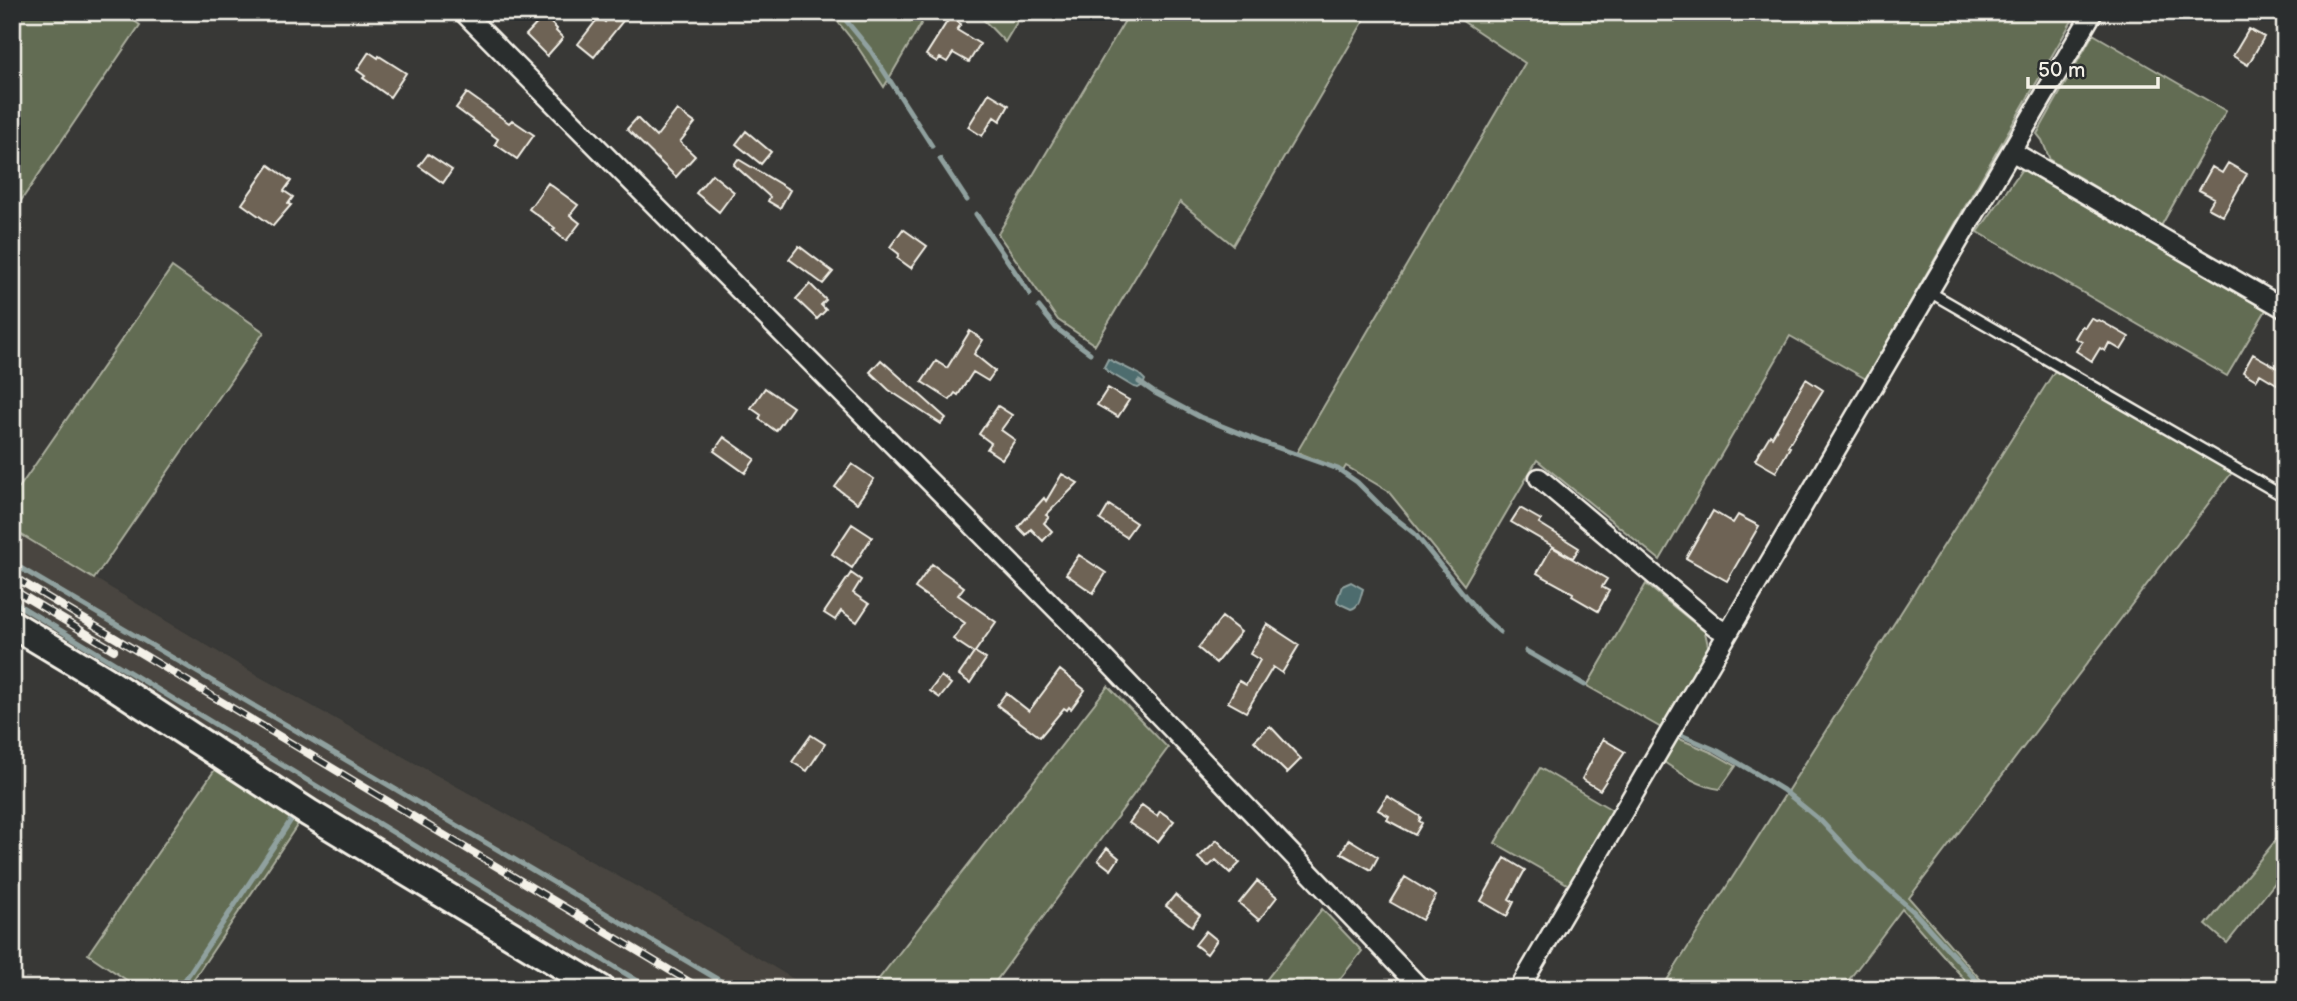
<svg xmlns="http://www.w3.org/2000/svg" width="2297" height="1001" viewBox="0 0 2297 1001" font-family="'Balsamiq Sans',sans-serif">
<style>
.built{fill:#48453f}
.green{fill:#626c53;stroke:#abae9e;stroke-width:2}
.water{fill:#4d6c6e;stroke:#90a19f;stroke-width:2}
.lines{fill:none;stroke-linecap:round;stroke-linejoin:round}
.stream{stroke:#90a19f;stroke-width:5}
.building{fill:#6e6355;stroke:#f4f1e8;stroke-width:2}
.lane-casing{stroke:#f4f1e8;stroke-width:14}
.street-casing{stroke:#f4f1e8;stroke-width:23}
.secondary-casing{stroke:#f4f1e8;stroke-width:32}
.lane{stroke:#2a2d2e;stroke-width:9}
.street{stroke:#2a2d2e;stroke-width:18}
.secondary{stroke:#2a2d2e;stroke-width:26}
.rail-casing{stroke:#f4f1e8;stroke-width:8}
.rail{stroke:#2a2d2e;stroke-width:5;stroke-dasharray:16;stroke-linecap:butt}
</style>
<rect width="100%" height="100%" fill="#383836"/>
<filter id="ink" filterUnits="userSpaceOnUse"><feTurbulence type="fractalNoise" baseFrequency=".0143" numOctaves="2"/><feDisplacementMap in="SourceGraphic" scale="14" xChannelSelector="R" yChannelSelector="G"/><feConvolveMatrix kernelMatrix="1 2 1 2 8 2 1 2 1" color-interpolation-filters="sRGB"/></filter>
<g filter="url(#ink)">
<path class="built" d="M 12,529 L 260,677 L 677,909 L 810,989 L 582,989 L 298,824 L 207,761 L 12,635 Z"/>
<path class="green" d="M 12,12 L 121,12 L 140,25 L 12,214 Z
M 830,12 L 928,12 L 884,87 L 857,46 Z
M 976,12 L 1023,12 L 1005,42 Z
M 1130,12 L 1369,12 L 1233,245 L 1180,202 L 1095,345 L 1058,320 L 998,234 Z
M 1449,12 L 2077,12 L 1866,379 L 1790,336 L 1660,560 L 1537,460 L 1464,585 L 1388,491 L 1346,466 L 1343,471 L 1297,452 L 1525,63 Z
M 2093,34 L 2226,111 L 2161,226 L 2050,160 L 2042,140 L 2037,134 Z
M 2022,169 L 2266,310 L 2227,376 L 1978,232 Z
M 172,267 L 264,332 L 94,579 L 12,529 L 12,498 Z
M 2056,369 L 2233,471 L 1909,898 L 1989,989 L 1973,989 L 1902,909 L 1842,989 L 1664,989 L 1662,988 Z
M 1646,584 L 1705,632 L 1709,650 L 1663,729 L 1587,686 Z
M 1108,686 L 1168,748 L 990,989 L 871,989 Z
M 1675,737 L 1713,753 L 1736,766 L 1720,789 C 1697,786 1679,772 1661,760 Z
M 216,768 L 298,824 L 187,989 L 140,989 L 88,954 Z
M 1540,768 L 1614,811 L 1569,885 L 1495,843 Z
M 2285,829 L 2285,870 L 2227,943 L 2206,925 Z
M 1322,909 L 1362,951 L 1332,989 L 1259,989 Z"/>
<path class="water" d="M 1108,359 L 1139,374 L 1145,380 L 1143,385 L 1138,388 L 1134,387 L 1107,371 L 1104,367 Z
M 1351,582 L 1363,589 C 1360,597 1360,607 1351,609 L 1338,603 L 1337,600 L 1342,586 Z"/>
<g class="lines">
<path class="stream" d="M 839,12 L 871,51 L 932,146
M 940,159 L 967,200
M 976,214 L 1030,294
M 1039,307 L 1056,328 L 1090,353
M 1139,382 L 1155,393 L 1200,417 L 1259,441 L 1338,469 L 1357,482 L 1384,509 L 1415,534 L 1479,613 L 1500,632
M 12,563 L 734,989
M 12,601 L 651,989
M 1526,651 L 1585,685
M 1681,735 L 1718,751 L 1752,771 L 1783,790 L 1821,821 L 1867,870 L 1914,912 L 1984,989
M 179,989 L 291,820"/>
</g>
<path class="building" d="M 612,12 L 630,12 L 594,57 L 578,44 L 599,17 L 605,22 Z
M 544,16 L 557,29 L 556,31 L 563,38 L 547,56 L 526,35 Z
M 950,17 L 961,24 L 957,30 L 980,44 L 969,62 L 953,53 L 947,62 L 940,58 L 937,62 L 926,55 Z
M 2249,29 L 2264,37 L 2248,65 L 2233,56 Z
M 369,52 L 378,58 L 379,56 L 406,73 L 390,97 L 363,78 L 365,76 L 357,70 Z
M 467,93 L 509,123 L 512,120 L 534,135 L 517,159 L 495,144 L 498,139 L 456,108 Z
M 989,93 L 1009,105 L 1000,121 L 994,117 L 982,136 L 968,127 Z
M 677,110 L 695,123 L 680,142 L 695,156 L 676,177 L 627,129 L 637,118 L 656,137 Z
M 746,131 L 771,152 L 761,164 L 736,144 Z
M 428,154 L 452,170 L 443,183 L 419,166 Z
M 738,159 L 790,190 L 780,208 L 768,201 L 770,197 L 734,165 Z
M 2228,163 L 2247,174 L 2223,216 L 2208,208 L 2214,198 L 2199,190 L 2212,167 L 2222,173 Z
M 269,165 L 291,181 L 284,191 L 293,197 L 288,204 L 291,205 L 273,226 L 242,204 Z
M 712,174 L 734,192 L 719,212 L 696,193 Z
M 548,183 L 578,205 L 570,215 L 580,223 L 566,241 L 553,230 L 555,228 L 529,209 Z
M 903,229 L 927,246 L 911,268 L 897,258 L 899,254 L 890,247 Z
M 799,246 L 833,272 L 823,284 L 789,259 Z
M 810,284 L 826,300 L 821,305 L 826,310 L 817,319 L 796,299 Z
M 2091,318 L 2096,321 L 2099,320 L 2129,337 L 2121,350 L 2109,343 L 2105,351 L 2100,348 L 2092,361 L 2076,351 L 2082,342 L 2075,338 L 2082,326 L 2085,327 Z
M 970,331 L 983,340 L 974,354 L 995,371 L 988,381 L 973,372 L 958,395 L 955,393 L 950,400 L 922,382 L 936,361 L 947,368 Z
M 2253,354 L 2285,372 L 2285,389 L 2260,374 L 2256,380 L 2243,372 Z
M 881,360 L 946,418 L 941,424 L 889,390 L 870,372 Z
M 1806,379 L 1823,390 L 1788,446 L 1790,447 L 1776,472 L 1755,460 L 1770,435 L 1772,437 Z
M 765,388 L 793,407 L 776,431 L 759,419 L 761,415 L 751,408 Z
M 1108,388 L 1129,400 L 1118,417 L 1097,405 Z
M 998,406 L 1012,415 L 1001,430 L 1015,440 L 1002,459 L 987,449 L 991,443 L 979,434 Z
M 724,437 L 755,459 L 745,473 L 714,451 Z
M 852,464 L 874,479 L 857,503 L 835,487 Z
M 1062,474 L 1078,483 L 1046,515 L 1049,517 L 1044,523 L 1052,531 L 1043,541 L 1031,529 L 1026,535 L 1018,527 L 1044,498 L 1046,501 Z
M 1109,505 L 1136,523 L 1126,537 L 1100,520 Z
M 1520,508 L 1541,520 L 1539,523 L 1579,548 L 1573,558 L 1511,522 Z
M 1713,511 L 1733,523 L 1738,515 L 1759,526 L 1727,581 L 1686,558 Z
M 852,524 L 872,537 L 852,568 L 832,554 Z
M 1552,547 L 1607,579 L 1602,587 L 1609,591 L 1598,611 L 1572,596 L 1573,593 L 1537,573 Z
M 1079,555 L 1106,573 L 1093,593 L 1066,574 Z
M 932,564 L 964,587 L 958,595 L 996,622 L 975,652 L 986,659 L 970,683 L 959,675 L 974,653 L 953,639 L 965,623 L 915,588 Z
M 851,573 L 861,580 L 853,593 L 869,604 L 857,622 L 841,611 L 835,620 L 824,613 Z
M 1222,617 L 1241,632 L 1216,663 L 1198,648 Z
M 1267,624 L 1299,645 L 1282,673 L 1273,667 L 1246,712 L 1228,702 L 1239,681 L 1246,685 L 1260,660 L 1250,654 Z
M 1060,670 L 1085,690 L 1071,709 L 1069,707 L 1067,710 L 1064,708 L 1040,737 L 997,705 L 1006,693 L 1029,711 Z
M 941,676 L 951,684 L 940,698 L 930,691 Z
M 1270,726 L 1301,759 L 1287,773 L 1254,741 Z
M 811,735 L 825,744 L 807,771 L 792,762 Z
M 1603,739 L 1625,752 L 1600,790 L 1582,779 Z
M 1387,796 L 1421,817 L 1419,821 L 1422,823 L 1415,835 L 1387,820 L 1389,816 L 1378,810 Z
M 1142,805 L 1157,816 L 1160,811 L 1174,821 L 1158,842 L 1129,823 Z
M 1349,839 L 1378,857 L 1371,870 L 1341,853 Z
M 1217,840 L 1240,863 L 1230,873 L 1216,860 L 1208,867 L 1198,858 Z
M 1107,848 L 1119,858 L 1111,870 L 1098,860 Z
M 1505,858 L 1525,870 L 1509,899 L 1514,902 L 1507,916 L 1481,901 Z
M 1405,877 L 1436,896 L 1422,920 L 1390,902 Z
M 1257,881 L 1277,897 L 1259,920 L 1239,903 Z
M 1175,895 L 1200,915 L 1192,926 L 1166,906 Z
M 1206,931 L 1217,940 L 1207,954 L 1195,945 Z"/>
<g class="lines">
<defs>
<path id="lane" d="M 1928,291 L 2285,497"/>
<path id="street" d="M 463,12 L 1081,634 L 1421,989
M 2013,152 L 2285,309
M 1539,478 L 1716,627 L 1727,633
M 1519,989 L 2093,12"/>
<path id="secondary" d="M 12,624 L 105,680 L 309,813 L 601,989"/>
</defs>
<use href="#lane" class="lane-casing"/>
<use href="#street" class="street-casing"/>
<use href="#secondary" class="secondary-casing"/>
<use href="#lane" class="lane"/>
<use href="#street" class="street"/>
<use href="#secondary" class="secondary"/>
<defs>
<path id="rail" d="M 12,576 L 701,989
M 12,589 L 114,650"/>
</defs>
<use href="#rail" class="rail-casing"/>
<use href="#rail" class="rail"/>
</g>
</g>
<rect width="2297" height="1001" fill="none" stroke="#2a2d2e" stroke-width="42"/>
<rect x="21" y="21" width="2255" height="959" fill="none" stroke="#f4f1e8" stroke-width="2.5" filter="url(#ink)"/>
<path d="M2028 77v10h130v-10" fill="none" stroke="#f4f1e8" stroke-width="3.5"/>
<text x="2038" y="77" font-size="21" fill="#f4f1e8" stroke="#2a2d2e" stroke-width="5" paint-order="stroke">50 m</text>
</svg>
